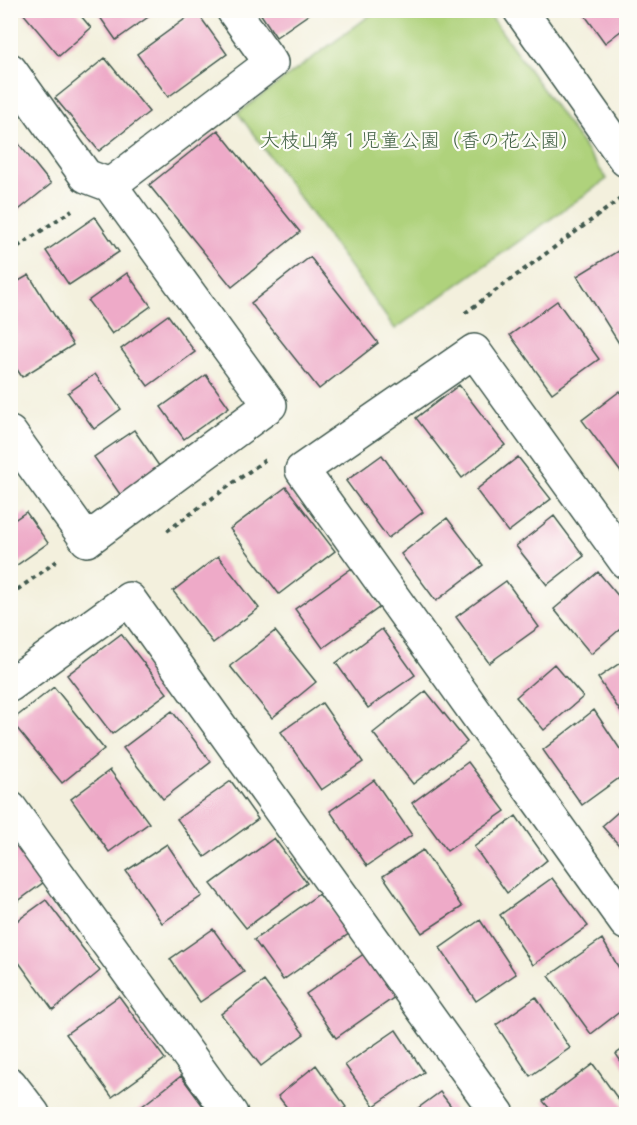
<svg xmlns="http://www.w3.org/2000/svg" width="637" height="1125" viewBox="0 0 637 1125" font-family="'Indie Flower','Klee One',sans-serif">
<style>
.green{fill:#afd27b;stroke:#678858;stroke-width:1.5}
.building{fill:#eeaac8}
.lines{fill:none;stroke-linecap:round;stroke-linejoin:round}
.street-casing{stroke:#3f584d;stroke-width:36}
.secondary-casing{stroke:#3f584d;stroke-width:36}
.path{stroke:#3f584d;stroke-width:4;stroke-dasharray:4.5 4.5;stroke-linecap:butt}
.street{stroke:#fff;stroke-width:33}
.secondary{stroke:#fff;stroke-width:33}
.labels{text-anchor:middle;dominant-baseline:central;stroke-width:4.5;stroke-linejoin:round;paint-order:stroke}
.park-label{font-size:20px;fill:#436246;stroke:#fdfcf7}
</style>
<rect width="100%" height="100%" fill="#fdfcf7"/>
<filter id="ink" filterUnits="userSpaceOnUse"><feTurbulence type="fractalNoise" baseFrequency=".0167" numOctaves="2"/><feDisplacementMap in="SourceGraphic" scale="12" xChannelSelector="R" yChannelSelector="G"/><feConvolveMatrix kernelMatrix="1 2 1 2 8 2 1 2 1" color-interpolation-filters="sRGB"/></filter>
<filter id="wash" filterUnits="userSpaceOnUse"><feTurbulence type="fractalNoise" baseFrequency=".008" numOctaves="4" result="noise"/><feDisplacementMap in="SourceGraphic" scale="24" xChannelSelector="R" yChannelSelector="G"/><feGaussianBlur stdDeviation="1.35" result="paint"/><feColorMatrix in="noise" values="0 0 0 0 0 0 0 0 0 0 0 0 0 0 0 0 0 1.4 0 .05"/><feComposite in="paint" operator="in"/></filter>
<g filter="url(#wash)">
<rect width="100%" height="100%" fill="#f3f0dd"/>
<path class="green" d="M 376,11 L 487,11 L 607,179 L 395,329 L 238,113 Z"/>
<g id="blocks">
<path class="building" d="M 23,10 L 76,10 L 91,28 L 59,56 L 22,12 Z
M 95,10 L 158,10 L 116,40 Z
M 258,10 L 315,10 L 276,37 Z
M 581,10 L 626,10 L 626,27 L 605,43 Z
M 196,11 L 227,54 L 168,97 L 137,54 Z
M 105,58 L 149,112 L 99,151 L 55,98 Z
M 218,130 L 300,232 L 232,287 L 149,185 Z
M 10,133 L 51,184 L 10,217 Z
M 95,217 L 119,252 L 69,285 L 46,251 Z
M 626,246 L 626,341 L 620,345 L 577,276 Z
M 310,257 L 378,343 L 319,389 L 251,303 Z
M 127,273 L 151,306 L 112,334 L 88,301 Z
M 29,275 L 73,345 L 22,377 L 10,359 L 10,286 Z
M 557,301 L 599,359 L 552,393 L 510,335 Z
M 168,315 L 195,352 L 148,386 L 121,349 Z
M 95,374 L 121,409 L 94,429 L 68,393 Z
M 206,375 L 229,407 L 184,439 L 161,407 Z
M 459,385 L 505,445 L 462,478 L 416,418 Z
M 620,391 L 626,400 L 626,472 L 623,475 L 582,420 Z
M 134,430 L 164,473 L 124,500 L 94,457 Z
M 382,455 L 423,512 L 388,538 L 346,481 Z
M 518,457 L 551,499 L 508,532 L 476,490 Z
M 286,487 L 335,551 L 279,594 L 230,529 Z
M 26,512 L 48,543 L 10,570 L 10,523 Z
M 554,516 L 584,556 L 547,585 L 516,546 Z
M 447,518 L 483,565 L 436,601 L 401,554 Z
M 218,556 L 259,608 L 213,643 L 173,591 Z
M 352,568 L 380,607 L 323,648 L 295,609 Z
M 598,572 L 626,605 L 626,624 L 591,654 L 554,609 Z
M 506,581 L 539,627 L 489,663 L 456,617 Z
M 382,629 L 415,675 L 368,708 L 336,663 Z
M 275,631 L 316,682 L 272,718 L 230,666 Z
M 121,634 L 167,693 L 112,734 L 67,675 Z
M 626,659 L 626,720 L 598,678 Z
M 554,664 L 583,697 L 544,730 L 516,697 Z
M 54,687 L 104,749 L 62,783 L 11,721 Z
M 426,691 L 467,742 L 413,784 L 373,733 Z
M 322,703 L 363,762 L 321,790 L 281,732 Z
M 594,710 L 626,758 L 626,773 L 582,805 L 543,750 Z
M 172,711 L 211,762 L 163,799 L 123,748 Z
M 468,762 L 505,811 L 447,851 L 412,803 Z
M 110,770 L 149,823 L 109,852 L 71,799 Z
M 374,780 L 412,835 L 367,866 L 330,811 Z
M 231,781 L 258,819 L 205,857 L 177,819 Z
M 626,805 L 626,853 L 602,826 Z
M 516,816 L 547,860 L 507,893 L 474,847 Z
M 10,836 L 44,882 L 10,907 Z
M 274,838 L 307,883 L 246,928 L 211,884 Z
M 167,844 L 202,896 L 162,923 L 126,871 Z
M 423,850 L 462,907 L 422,933 L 383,876 Z
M 552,878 L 588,926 L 533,965 L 500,915 Z
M 319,894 L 350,933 L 283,980 L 254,940 Z
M 46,900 L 100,971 L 53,1010 L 10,950 L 10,926 Z
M 480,920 L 516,974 L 476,1001 L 440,948 Z
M 213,929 L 244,972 L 200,1002 L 170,959 Z
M 602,939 L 626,980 L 626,1007 L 591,1034 L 549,976 Z
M 368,951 L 399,994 L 336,1038 L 306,994 Z
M 264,981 L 304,1034 L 261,1066 L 221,1014 Z
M 119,996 L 165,1059 L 112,1097 L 66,1034 Z
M 536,997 L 570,1048 L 530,1076 L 496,1025 Z
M 396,1030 L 424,1072 L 374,1106 L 345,1065 Z
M 626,1047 L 626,1069 L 616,1054 Z
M 593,1064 L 626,1110 L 626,1114 L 554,1114 L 543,1101 Z
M 316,1065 L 346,1107 L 336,1114 L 292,1114 L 278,1096 Z
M 181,1076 L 209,1114 L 132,1114 Z
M 440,1092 L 457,1114 L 410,1114 Z"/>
</g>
</g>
<g filter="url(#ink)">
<use href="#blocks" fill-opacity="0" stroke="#3f584d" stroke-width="1.5"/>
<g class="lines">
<defs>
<path id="street" d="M 520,10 L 626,160
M 10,70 L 86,176 L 110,185 L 271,63 L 233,10
M 10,433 L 87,540 L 270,405 L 110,185
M 626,562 L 474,351 L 302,470 L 626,923
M 10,685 L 129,599 L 498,1114
M 10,808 L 231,1114"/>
<path id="secondary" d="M 10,1084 L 33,1114"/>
</defs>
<use href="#street" class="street-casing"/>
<use href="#secondary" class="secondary-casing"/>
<path class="path" d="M 10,252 L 72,210
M 465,313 L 623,197
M 167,531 L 265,460
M 10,595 L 57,561"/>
<use href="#street" class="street"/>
<use href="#secondary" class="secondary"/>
</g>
</g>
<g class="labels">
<g class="park-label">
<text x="420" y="142">大枝山第１児童公園（香の花公園）</text>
</g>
</g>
<rect width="637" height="1125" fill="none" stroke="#fdfcf7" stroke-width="36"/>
</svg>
